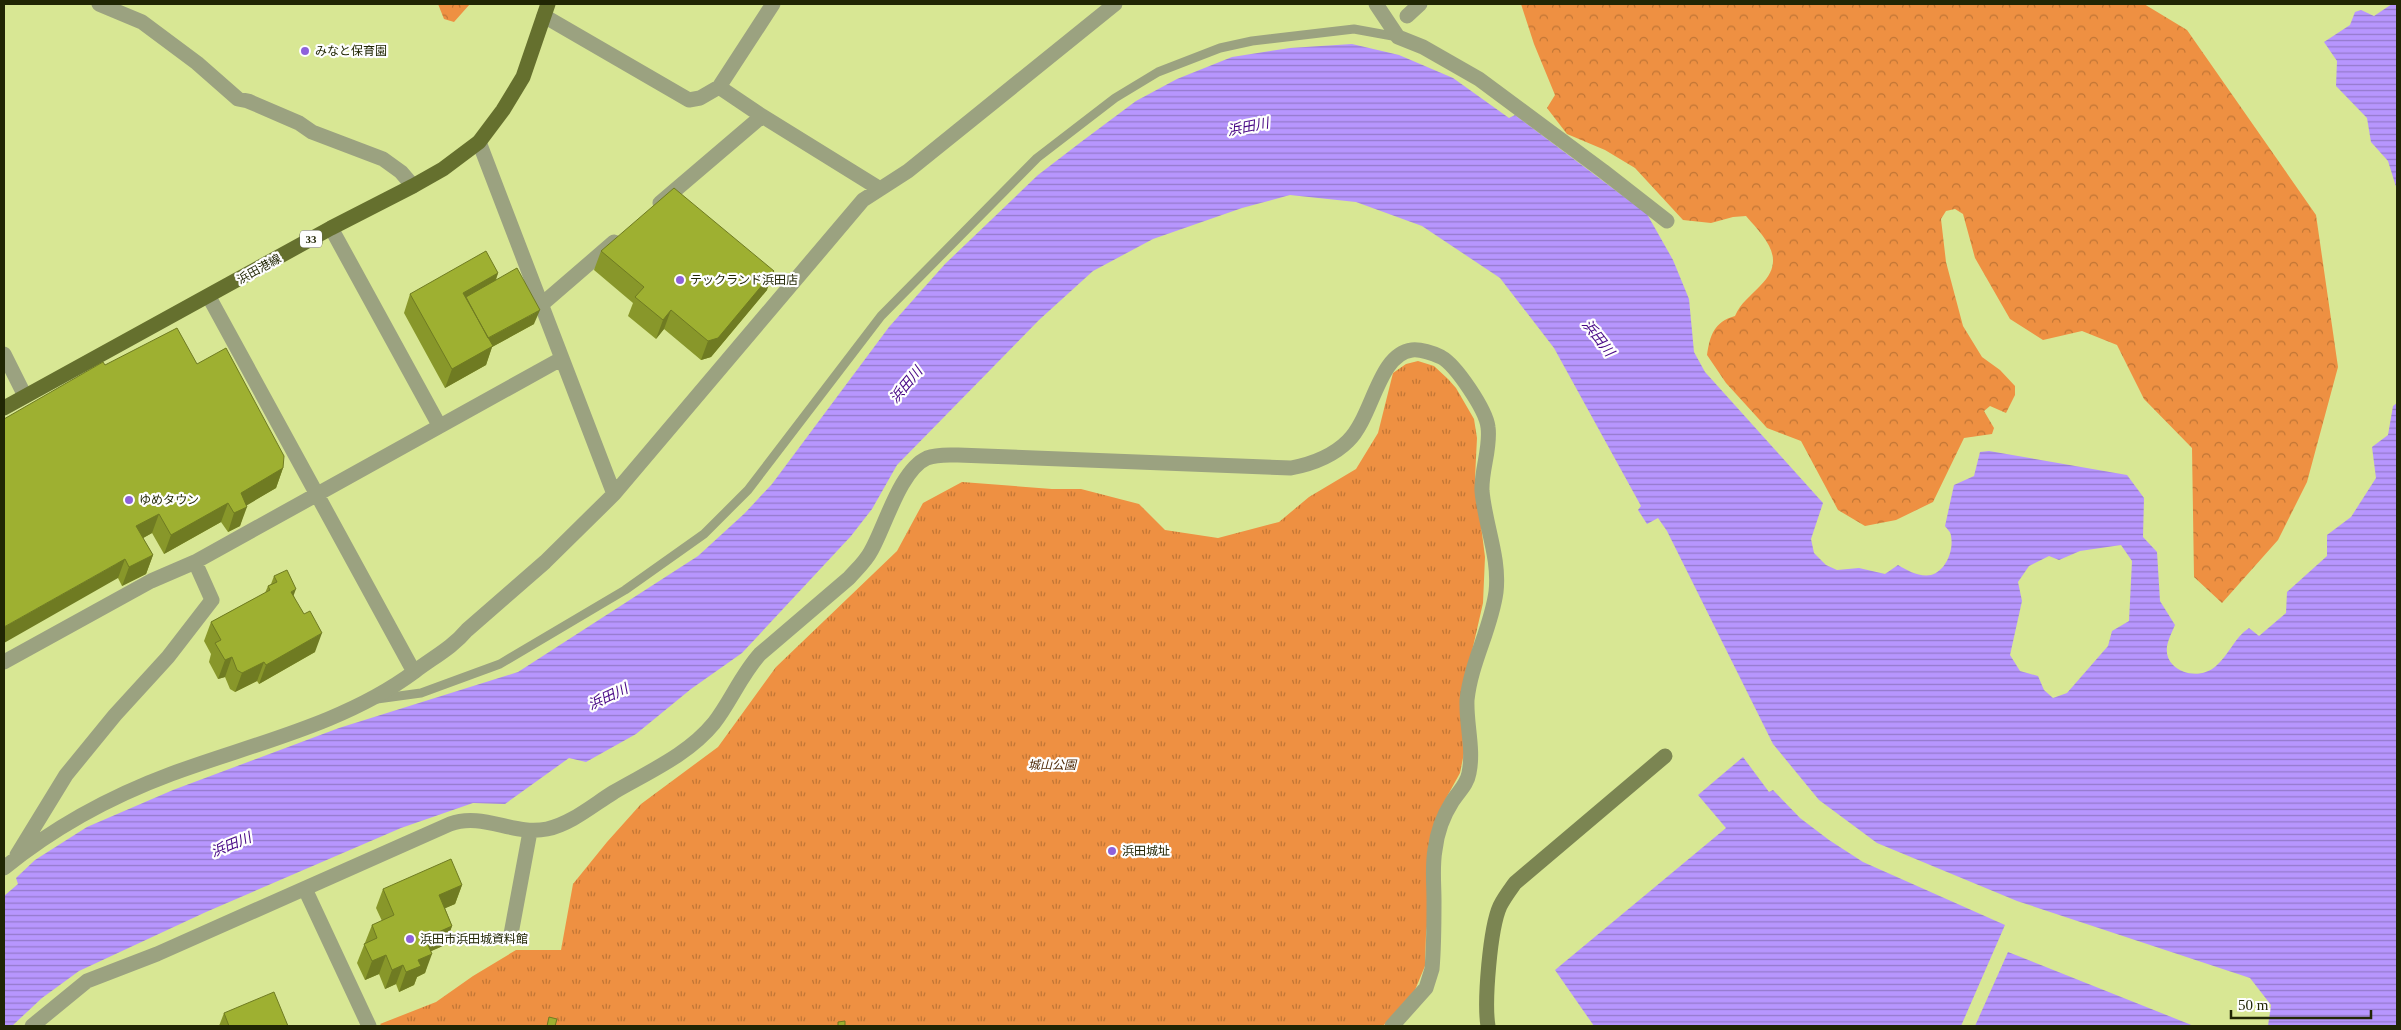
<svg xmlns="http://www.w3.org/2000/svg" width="2401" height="1030" viewBox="0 0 2401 1030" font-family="'Times New Roman','Noto Sans JP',serif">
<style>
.forest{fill:url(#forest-crowns)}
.park{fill:url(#park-tufts)}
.water{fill:url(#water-rules);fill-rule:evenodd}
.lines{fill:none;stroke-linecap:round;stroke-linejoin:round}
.lane{stroke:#9ba280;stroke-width:9}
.street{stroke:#9ba280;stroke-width:15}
.secondary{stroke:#7b8552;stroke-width:15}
.primary{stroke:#65702e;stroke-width:15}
.wall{fill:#88972a}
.shaded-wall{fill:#6f7b22}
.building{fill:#9eb031;stroke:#6f7b22}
.poi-dot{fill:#8d61db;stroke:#fefefe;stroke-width:2}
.labels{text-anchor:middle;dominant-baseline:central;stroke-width:4.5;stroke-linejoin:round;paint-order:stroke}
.shield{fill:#fefefe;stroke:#63674f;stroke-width:1}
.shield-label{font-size:11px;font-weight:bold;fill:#212604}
.poi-label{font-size:12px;fill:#212604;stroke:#fefefe;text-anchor:start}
.street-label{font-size:12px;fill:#212604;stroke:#fefefe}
.park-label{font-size:12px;font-style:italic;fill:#4b2603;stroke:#fefefe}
.water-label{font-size:14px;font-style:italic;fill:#460584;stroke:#fefefe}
</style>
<defs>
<pattern id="forest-crowns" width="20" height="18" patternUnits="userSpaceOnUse" patternTransform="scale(1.25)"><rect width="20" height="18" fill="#ee9042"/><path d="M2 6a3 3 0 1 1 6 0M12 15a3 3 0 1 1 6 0" fill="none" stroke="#c07535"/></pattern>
<pattern id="park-tufts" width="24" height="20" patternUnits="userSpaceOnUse" patternTransform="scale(1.25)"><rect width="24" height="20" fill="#ee9042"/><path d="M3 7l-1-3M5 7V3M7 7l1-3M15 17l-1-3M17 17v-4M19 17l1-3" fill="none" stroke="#c07535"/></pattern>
<pattern id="water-rules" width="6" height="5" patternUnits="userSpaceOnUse" patternTransform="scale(1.25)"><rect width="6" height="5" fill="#b796fe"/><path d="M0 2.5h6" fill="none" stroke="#947acb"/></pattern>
</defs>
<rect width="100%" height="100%" fill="#d8e794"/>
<path class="forest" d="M 438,4 L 470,4 L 454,22 L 444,19 Z
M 1521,4 L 2144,4 L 2187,30 L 2316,215 L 2338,367 L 2307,482 L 2278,540 L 2222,603 L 2194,577 L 2192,448 L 2144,399 L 2117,345 L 2082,331 L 2043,340 L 2010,319 L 1975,258 L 1963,214 L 1955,209 L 1946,211 L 1941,219 L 1946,262 L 1963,326 L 1982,357 L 2000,370 L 2015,386 L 2015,395 L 2006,413 L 1990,406 L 1984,411 L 1994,428 L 1992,434 L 1964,438 L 1933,502 L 1896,520 L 1865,526 L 1838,510 L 1801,441 L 1767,428 L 1726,383 L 1707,355 C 1710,335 1714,322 1735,316 C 1741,302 1750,297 1760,286 C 1788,259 1765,238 1746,216 L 1733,217 L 1711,223 L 1683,220 L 1635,168 L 1605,150 L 1567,134 L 1547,108 L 1555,95 L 1534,44 Z"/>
<path class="park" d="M 1418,361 L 1434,366 L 1448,379 L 1456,388 L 1474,419 L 1477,438 L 1475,478 L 1485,557 L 1483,603 L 1462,695 L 1464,753 L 1460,773 L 1444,802 L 1426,934 L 1425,966 L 1415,990 L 1383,1026 L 382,1026 L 380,1024 L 436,1002 L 473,976 L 516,950 L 561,950 L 573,884 L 607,842 L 641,804 L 718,747 L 776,667 L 897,551 L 923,503 L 962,482 L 1052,489 L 1081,489 L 1139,504 L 1165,530 L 1218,538 L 1279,522 L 1309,497 L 1356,469 L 1378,433 L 1393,373 L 1406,364 Z"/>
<path class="water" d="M 2392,4 L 2397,4 L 2397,190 L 2388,161 L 2371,142 L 2367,118 L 2336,86 L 2337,61 L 2324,42 L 2350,25 L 2355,12 L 2361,10 L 2374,16 Z
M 1352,44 L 1399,55 L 1453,78 L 1509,118 L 1515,115 L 1647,214 L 1673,260 L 1689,299 L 1694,352 L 1705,372 L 1823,503 L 1811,539 L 1814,553 L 1826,565 L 1837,570 L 1859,568 L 1885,574 L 1898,565 C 1908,571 1919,577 1931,575 C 1946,571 1954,550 1951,536 C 1951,532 1947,529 1945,526 L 1954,485 L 1974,476 L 1980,452 L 1989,451 L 2127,475 L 2144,498 L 2143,537 L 2157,552 L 2160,601 L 2175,625 C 2169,639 2161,652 2173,665 C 2184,676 2204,677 2216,666 C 2229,655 2234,638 2249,628 L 2259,636 L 2286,613 L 2287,592 L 2327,556 L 2327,535 L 2351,517 L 2376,478 L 2372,447 L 2388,435 L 2393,406 L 2397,403 L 2397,1026 L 2268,1026 L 2271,1005 L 2250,978 L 2017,901 L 1877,843 L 1819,800 L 1773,744 L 1667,531 L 1658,518 L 1647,524 L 1638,510 L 1641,506 L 1554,348 L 1500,278 L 1422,226 L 1356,202 L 1290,195 L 1242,208 L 1153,239 L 1093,271 L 1039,320 L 897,465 L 872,509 L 851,536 L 742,653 L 691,689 L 636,734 L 586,762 L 569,758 L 505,804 L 473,803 L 401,828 L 206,912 L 79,971 L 42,998 L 12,1026 L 4,1026 L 4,896 L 18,884 L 16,878 L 35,860 L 87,827 L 173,790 L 339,728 L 518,672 L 698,556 L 745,513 L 772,484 L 889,327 L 945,264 L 1038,175 L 1081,142 L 1136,101 L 1177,79 L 1232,57 L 1290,48 ZM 2121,545 L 2132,561 L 2129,621 L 2112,631 L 2108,646 L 2067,693 L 2053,698 L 2044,690 L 2038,676 L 2020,671 L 2010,655 L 2022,601 L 2018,582 L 2029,566 L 2049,556 L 2059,560 L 2080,551 Z
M 1743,757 L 1769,792 L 1773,790 L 1800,818 L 1829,840 L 1863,862 L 2005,925 L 1961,1026 L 1594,1026 L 1555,970 L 1726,828 L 1698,795 Z
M 2008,952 L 2194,1026 L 1975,1026 Z"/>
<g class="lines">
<path class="lane" d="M 377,699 L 421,693 L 500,664 L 625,590 L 704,534 L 748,490 L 881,316 L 1037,158 L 1115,98 L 1158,72 L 1220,48 L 1252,41 L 1354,29 L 1398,37"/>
<path class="street" d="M 99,4 L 142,22 L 197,63 L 238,99 L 248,101 L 299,123 L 312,132 L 383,159 L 401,172 L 413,186
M 1376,4 L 1398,37 L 1423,47 L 1479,79 L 1603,171 L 1667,221
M 544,16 L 689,100 L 700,98 L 719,87 L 773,4
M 1407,16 L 1420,4
M 719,87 L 762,116 L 880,189
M 479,142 L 614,494
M 660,203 L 762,116
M 331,228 L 439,425
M 209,297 L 414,672
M 541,305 L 614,242
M 4,354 L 25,396
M 4,662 L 151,581 L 195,562 L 561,359
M 17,855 L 66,775 L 115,715 L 168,657 L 212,600 L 195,562
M 4,868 C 53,828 112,796 171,774 C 252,744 344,724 414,672 C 432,658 452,648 467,630 L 545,562 L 614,494 L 863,200 L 908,171 L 1115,4
M 305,889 L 369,1026
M 511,934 L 529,837 L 528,831
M 32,1026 L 87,981 L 157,954 L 450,824 C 483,812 514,836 547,829 C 571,824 593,805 614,792 C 648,772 688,755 714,723 C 731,701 741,675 760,654 L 849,578 C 857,569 866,561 871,551 C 885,527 900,470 927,458 C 937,454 947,455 958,455 L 1291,468 C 1312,464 1332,457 1348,441 C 1373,417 1378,354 1412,350 C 1420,349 1433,353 1441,357 C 1456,365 1486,410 1488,427 C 1491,448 1481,470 1482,491 C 1485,525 1500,558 1496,592 C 1491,629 1471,662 1467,700 C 1466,724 1474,749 1469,773 C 1467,785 1458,792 1452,802 C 1443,816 1437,833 1435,850 C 1432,866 1434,884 1434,901 C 1434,924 1434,947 1432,969 L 1426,988 L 1392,1026"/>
<path class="secondary" d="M 1488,1026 C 1484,1002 1490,928 1500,906 C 1504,898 1510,890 1515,883 L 1665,756"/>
<path class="primary" d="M 4,408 L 331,228 L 413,186 L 443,169 L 479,142 L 503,110 L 523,77 L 548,4"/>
</g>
<path class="wall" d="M 601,251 L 767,290 L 711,357 L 701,360 L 664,329 L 656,339 L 628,316 L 633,303 L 594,270 Z
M 498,273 L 496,280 L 534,324 L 492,347 L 486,365 L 445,388 L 404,313 L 410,294 Z
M 197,364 L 283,468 L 276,488 L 246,505 L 240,526 L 228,532 L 221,522 L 164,554 L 152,533 L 143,538 L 153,555 L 146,574 L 122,586 L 118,578 L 105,365 Z
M 274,576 L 294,596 L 315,652 L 259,684 L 257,681 L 235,692 L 230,689 L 225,677 L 218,679 L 209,662 L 211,654 L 204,641 L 211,622 L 265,593 L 268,586 L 271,584 Z
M 462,885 L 455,904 L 445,908 L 452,926 L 445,945 L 431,951 L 425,973 L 417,977 L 414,985 L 399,992 L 396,984 L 385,989 L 379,974 L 365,980 L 357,963 L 372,925 L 382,921 L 376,908 L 383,889 Z
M 224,1013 L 288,1026 L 219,1026 Z"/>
<path class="shaded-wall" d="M 774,271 L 767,290 L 711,357 L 701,360 L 708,341 Z
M 498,273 L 491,292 L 464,298 L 463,293 Z
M 540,310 L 534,324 L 492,347 L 486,365 L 445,388 L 452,369 L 487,339 Z
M 671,310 L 664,329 L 656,339 L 663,320 Z
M 283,468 L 276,488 L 234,513 L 241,493 Z
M 228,503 L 221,522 L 164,554 L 171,535 Z
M 247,507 L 240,526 L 228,532 L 234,513 Z
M 159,514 L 152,533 L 129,546 L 136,526 Z
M 153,555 L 146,574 L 122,586 L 129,567 Z
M 125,559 L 118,578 L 4,643 L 4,627 Z
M 296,589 L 289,608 L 291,592 Z
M 322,633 L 315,652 L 259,684 L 266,665 Z
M 232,657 L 225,677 L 218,679 L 225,660 Z
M 264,662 L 257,681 L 235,692 L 242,673 Z
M 462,885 L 455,904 L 432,914 L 439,895 Z
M 452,926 L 445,945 L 418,957 L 425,938 Z
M 432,954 L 425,973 L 417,977 L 414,985 L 399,992 L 406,972 L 418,960 Z
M 386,955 L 379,974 L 365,980 L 372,961 Z
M 403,965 L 396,984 L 385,989 L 392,970 Z"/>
<path class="building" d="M 674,188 L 774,271 L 718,338 L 708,341 L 671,310 L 663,320 L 635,297 L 644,287 L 601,251 Z
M 486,251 L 498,273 L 463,293 L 493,346 L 452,369 L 410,294 Z
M 517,268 L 540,310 L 488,338 L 466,297 Z
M 177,328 L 197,364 L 226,348 L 284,456 L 283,468 L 241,493 L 247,507 L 234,513 L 228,503 L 171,535 L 159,514 L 136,526 L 153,555 L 129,567 L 125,559 L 4,627 L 4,419 L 103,362 L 105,365 Z
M 287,570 L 296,589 L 291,592 L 304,614 L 310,611 L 322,633 L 266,665 L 264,662 L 242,673 L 237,670 L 232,657 L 225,660 L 215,643 L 221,640 L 211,622 L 270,590 L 268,586 L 277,582 L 274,576 Z
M 451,859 L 462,885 L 439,895 L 452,926 L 425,938 L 432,954 L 418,960 L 421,966 L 406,972 L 403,965 L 392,970 L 386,955 L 372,961 L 364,944 L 377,938 L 372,925 L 394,915 L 383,889 Z
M 274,992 L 288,1026 L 229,1026 L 224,1013 Z
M 549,1017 L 557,1019 L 555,1026 L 547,1026 Z
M 845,1021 L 845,1026 L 838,1026 L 838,1022 Z"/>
<g class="poi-dot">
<circle cx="305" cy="51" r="5"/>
<circle cx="680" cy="280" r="5"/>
<circle cx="129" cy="500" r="5"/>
<circle cx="1112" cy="851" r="5"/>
<circle cx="410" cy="939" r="5"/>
</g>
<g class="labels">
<rect class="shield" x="300" y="230.5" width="22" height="17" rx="4"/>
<g class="shield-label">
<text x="311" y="239">33</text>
</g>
<g class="poi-label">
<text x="315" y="51">みなと保育園</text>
<text x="690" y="280">テックランド浜田店</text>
<text x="139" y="500">ゆめタウン</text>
<text x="1122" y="851">浜田城址</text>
<text x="420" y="939">浜田市浜田城資料館</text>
</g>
<g class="street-label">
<text transform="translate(259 269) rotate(-29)">浜田港線</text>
</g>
<g class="park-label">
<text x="1052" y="765">城山公園</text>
</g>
<g class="water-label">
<text transform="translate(1248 127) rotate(-11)">浜田川</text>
<text transform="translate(1598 338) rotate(52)">浜田川</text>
<text transform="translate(906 385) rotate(-50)">浜田川</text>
<text transform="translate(608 697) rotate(-25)">浜田川</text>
<text transform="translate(231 845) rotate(-22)">浜田川</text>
</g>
</g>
<rect width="2401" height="1030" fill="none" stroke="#212604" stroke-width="10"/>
<path d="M2231 1010v8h140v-8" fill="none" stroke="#212604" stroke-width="2.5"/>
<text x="2238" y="1010" font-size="15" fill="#212604" stroke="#fefefe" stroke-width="4" paint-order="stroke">50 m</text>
</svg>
